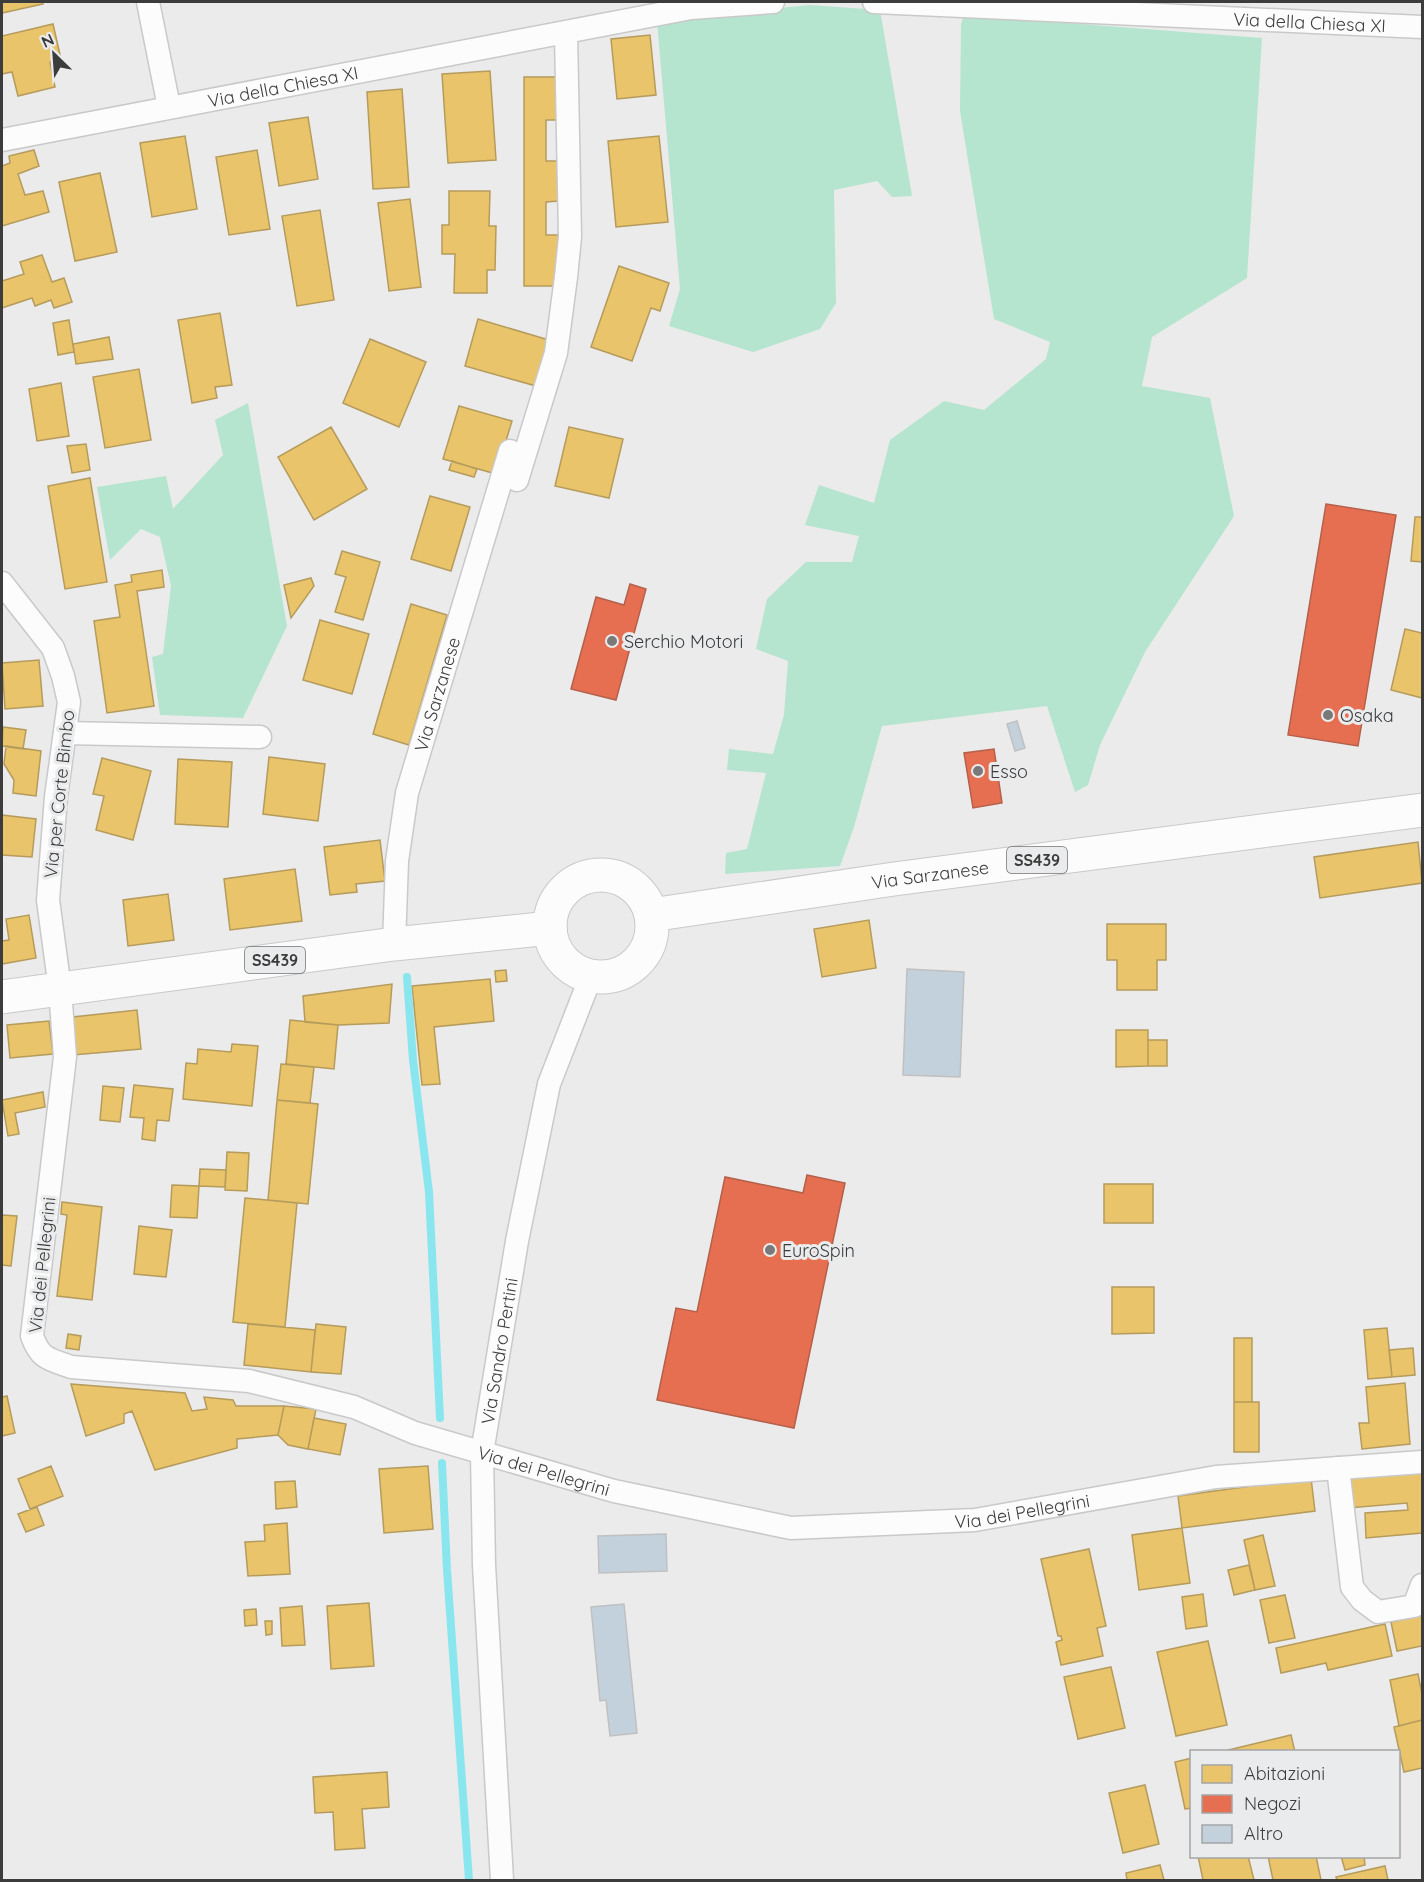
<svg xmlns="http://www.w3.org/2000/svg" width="1424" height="1882" viewBox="0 0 1424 1882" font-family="Quicksand,sans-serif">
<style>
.green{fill:#b5e4cf}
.homes{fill:#e9c46a;stroke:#b59b5c;stroke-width:1.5}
.shops{fill:#e76f51;stroke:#b4604b;stroke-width:1.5}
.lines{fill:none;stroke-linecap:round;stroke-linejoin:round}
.stream{stroke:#8ae6ee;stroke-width:8}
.building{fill:#c3d1dd;stroke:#c0c0c0;stroke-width:1.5}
.minor-casing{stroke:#c9c9c9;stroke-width:25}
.primary-casing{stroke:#c9c9c9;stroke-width:35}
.minor{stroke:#fcfcfc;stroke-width:22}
.primary{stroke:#fcfcfc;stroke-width:33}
.poi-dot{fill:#797979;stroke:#eaebec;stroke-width:2}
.labels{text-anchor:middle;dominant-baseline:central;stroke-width:6;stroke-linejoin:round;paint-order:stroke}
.shield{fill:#eaebec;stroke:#707071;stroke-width:1.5}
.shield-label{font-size:16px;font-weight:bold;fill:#3c3c3c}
.street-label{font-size:18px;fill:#3c3c3c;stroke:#eaebec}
.poi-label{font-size:18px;fill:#3c3c3c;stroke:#eaebec;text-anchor:start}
</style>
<rect width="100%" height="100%" fill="#ebebeb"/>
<path class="green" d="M 809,5 L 880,10 L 912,196 L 892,197 L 877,181 L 834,190 L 836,303 L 820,329 L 753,352 L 669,326 L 680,289 L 657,21 Z
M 964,15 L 1262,38 L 1247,278 L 1152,337 L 1142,386 L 1210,398 L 1234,516 L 1145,652 L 1100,745 L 1088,785 L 1075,792 L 1047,706 L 882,726 L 854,827 L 840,866 L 725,874 L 726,853 L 747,849 L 766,773 L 727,770 L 729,749 L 773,754 L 784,715 L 788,661 L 756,649 L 767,599 L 806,562 L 852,562 L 859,536 L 805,525 L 819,485 L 874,503 L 890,440 L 944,401 L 984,410 L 1046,359 L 1050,342 L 994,319 L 960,111 L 961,24 Z
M 248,403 L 287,626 L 243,718 L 160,715 L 152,657 L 163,654 L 171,586 L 160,537 L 141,529 L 110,560 L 97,487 L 166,476 L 173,509 L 223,455 L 215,420 Z"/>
<path class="homes" d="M 2,2 L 42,2 L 43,4 L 2,13 Z
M 53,24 L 61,59 L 50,62 L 55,87 L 18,96 L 12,72 L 2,74 L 2,36 Z
M 650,35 L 656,95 L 617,99 L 611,39 Z
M 490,71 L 496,160 L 448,163 L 442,74 Z
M 524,77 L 557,77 L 557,120 L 546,120 L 546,161 L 558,161 L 558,201 L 546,202 L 546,235 L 559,235 L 559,286 L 524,286 Z
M 402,89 L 409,187 L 373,189 L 367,92 Z
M 308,117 L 318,179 L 279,186 L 269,123 Z
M 185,136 L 197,209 L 152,217 L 140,143 Z
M 659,136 L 668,222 L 616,227 L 608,141 Z
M 34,150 L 39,166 L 18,174 L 25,195 L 43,191 L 49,212 L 2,226 L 2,166 L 10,163 L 9,156 Z
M 257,150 L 270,229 L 229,235 L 216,157 Z
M 100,173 L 117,252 L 75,261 L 59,182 Z
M 449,191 L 490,191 L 489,226 L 496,226 L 495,270 L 487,270 L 487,293 L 454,293 L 455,254 L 442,254 L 442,225 L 449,225 Z
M 410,199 L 421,287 L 389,291 L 378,203 Z
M 320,210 L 334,300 L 297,306 L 282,216 Z
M 42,255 L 52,282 L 64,278 L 72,302 L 54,308 L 51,300 L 35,306 L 32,298 L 2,308 L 2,281 L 24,274 L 20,262 Z
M 619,266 L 669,283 L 660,311 L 651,308 L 632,361 L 591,347 Z
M 220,313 L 232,385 L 215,387 L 217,398 L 192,403 L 178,320 Z
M 478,319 L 549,340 L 536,386 L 465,366 Z
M 69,320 L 74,352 L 58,355 L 53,323 Z
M 109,337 L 113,359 L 76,364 L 73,344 Z
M 370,339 L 426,362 L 399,427 L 343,403 Z
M 139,369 L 151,440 L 105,448 L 93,377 Z
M 61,383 L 69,436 L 37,441 L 29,389 Z
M 459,406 L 512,421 L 496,474 L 443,459 Z
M 331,427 L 367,489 L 314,520 L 278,457 Z
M 569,427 L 623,439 L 609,498 L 555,486 Z
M 86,444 L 90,470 L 72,473 L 67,446 Z
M 452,461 L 477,469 L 474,477 L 449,470 Z
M 90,478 L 107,582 L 65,589 L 48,486 Z
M 430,496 L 470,507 L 451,571 L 411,559 Z
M 1415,517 L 1422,517 L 1422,562 L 1411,561 Z
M 342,551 L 380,562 L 363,620 L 335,612 L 346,577 L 335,574 Z
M 162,570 L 164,587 L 137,591 L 154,706 L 107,713 L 94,621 L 120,617 L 115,585 L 132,582 L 131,575 Z
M 311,578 L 314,586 L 291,618 L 284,585 Z
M 411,604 L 447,615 L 409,745 L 373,734 Z
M 320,620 L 369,634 L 352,694 L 303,680 Z
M 1405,629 L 1422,633 L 1422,698 L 1391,690 Z
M 39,660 L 43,706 L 5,709 L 2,663 Z
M 3,727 L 26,730 L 23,749 L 2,746 Z
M 6,746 L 41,751 L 36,796 L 13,793 L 14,780 L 4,764 Z
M 269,757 L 325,764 L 318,821 L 263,814 Z
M 102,758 L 151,771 L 133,840 L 96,830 L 104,796 L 93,794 Z
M 178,759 L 232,762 L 228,827 L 175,824 Z
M 2,815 L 36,819 L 32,857 L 2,855 Z
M 380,840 L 385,881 L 356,884 L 357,892 L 330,895 L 324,847 Z
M 1418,842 L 1422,883 L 1320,898 L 1314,857 Z
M 295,869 L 302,921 L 230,930 L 224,879 Z
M 168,894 L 174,940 L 128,946 L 123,900 Z
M 29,915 L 36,958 L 2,964 L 2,941 L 9,940 L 6,919 Z
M 869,920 L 876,968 L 822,977 L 814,929 Z
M 1107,924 L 1166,924 L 1166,960 L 1157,960 L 1157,990 L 1117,990 L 1117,960 L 1107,960 Z
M 506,970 L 507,981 L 496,982 L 495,971 Z
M 490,979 L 494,1021 L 434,1027 L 440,1084 L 422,1085 L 412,986 Z
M 392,984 L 389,1023 L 338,1025 L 305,1022 L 303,996 Z
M 137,1010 L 141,1049 L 73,1055 L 73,1017 Z
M 290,1020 L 338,1025 L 334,1069 L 286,1064 Z
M 49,1021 L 53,1054 L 10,1058 L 7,1025 Z
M 1116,1030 L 1148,1030 L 1148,1066 L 1116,1067 Z
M 1148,1040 L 1167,1040 L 1167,1066 L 1148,1066 Z
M 232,1044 L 258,1046 L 252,1106 L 183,1099 L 186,1063 L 197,1064 L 198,1049 L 231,1052 Z
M 281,1064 L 314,1067 L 310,1103 L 277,1100 Z
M 134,1085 L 173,1089 L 169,1121 L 157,1120 L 155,1141 L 142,1139 L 144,1118 L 130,1117 Z
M 103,1086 L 124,1088 L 120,1122 L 100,1120 Z
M 43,1092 L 45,1107 L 15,1113 L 19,1134 L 8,1136 L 2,1100 Z
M 277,1100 L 318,1104 L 308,1204 L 268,1200 Z
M 227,1152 L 249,1153 L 247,1191 L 225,1190 Z
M 200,1169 L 226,1170 L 225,1187 L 199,1186 Z
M 1104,1184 L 1153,1184 L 1153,1223 L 1104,1223 Z
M 172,1185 L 199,1186 L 197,1218 L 170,1217 Z
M 245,1198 L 297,1203 L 285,1327 L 233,1322 Z
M 62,1202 L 102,1207 L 92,1300 L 57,1296 L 67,1215 L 61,1214 Z
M 2,1215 L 17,1216 L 11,1266 L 2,1265 Z
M 139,1226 L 172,1230 L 166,1277 L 134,1274 Z
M 1112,1287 L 1154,1287 L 1154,1333 L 1112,1334 Z
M 248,1324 L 315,1330 L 311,1372 L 244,1365 Z
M 316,1324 L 346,1327 L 341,1374 L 311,1372 Z
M 1387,1328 L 1392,1377 L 1368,1379 L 1364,1330 Z
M 68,1334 L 81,1336 L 79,1350 L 66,1348 Z
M 1234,1338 L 1252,1338 L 1252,1402 L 1234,1402 Z
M 1413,1348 L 1415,1375 L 1392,1377 L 1389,1350 Z
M 1405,1383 L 1410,1444 L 1362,1449 L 1359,1423 L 1369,1423 L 1366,1387 Z
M 71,1384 L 185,1393 L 192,1411 L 207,1409 L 204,1397 L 233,1400 L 236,1406 L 284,1406 L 278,1435 L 237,1439 L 237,1448 L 155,1470 L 132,1411 L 124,1414 L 124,1423 L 86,1436 Z
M 7,1396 L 15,1433 L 2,1436 L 2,1397 Z
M 1234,1402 L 1259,1402 L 1259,1452 L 1234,1452 Z
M 284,1406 L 316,1409 L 308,1449 L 288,1445 L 278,1435 Z
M 314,1418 L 346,1424 L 340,1455 L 308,1449 Z
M 51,1466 L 63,1496 L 30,1509 L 18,1479 Z
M 428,1466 L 433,1529 L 384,1533 L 379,1469 Z
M 1414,1467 L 1414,1474 L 1422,1473 L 1422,1533 L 1366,1538 L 1365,1513 L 1408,1510 L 1407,1503 L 1348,1508 L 1346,1473 Z
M 1311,1478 L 1315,1511 L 1182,1528 L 1178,1496 Z
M 295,1481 L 297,1507 L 276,1509 L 275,1482 Z
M 37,1507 L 44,1525 L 26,1532 L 18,1514 Z
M 287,1523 L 290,1574 L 248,1576 L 245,1542 L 265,1541 L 264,1525 Z
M 1182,1528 L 1190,1583 L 1139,1590 L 1132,1535 Z
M 1263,1535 L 1275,1586 L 1255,1590 L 1244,1540 Z
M 1089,1549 L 1106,1626 L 1097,1628 L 1103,1656 L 1061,1665 L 1056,1642 L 1062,1640 L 1061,1636 L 1058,1636 L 1041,1559 Z
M 1249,1565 L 1255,1590 L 1234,1595 L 1228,1570 Z
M 1203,1594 L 1207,1626 L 1186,1629 L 1182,1597 Z
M 1285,1595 L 1295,1638 L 1269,1643 L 1260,1600 Z
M 369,1603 L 374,1666 L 331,1669 L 327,1606 Z
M 302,1606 L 305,1645 L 282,1646 L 280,1608 Z
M 256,1609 L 257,1625 L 245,1626 L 244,1610 Z
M 1422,1615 L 1422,1646 L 1397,1651 L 1391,1622 Z
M 265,1621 L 272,1621 L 272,1634 L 266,1635 Z
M 1385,1624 L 1392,1656 L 1328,1670 L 1326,1663 L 1281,1673 L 1276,1648 Z
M 1208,1641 L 1227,1725 L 1176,1736 L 1157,1652 Z
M 1111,1667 L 1125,1728 L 1078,1739 L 1064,1677 Z
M 1418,1674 L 1422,1694 L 1422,1720 L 1399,1726 L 1390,1680 Z
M 1422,1720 L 1422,1768 L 1404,1772 L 1394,1727 Z
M 1291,1735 L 1295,1752 L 1220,1752 Z
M 1192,1758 L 1192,1808 L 1185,1809 L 1175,1762 Z
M 387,1772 L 389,1807 L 362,1809 L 365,1848 L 335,1850 L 333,1812 L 315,1813 L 313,1777 Z
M 1145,1785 L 1159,1844 L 1123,1853 L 1109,1793 Z
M 1198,1856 L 1248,1856 L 1254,1880 L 1203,1880 Z
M 1268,1856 L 1316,1856 L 1321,1880 L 1273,1880 Z
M 1341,1856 L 1364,1856 L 1365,1865 L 1345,1870 Z
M 1160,1865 L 1164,1880 L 1127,1880 L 1126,1873 Z
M 1385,1866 L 1388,1880 L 1337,1880 L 1336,1877 Z"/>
<path class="shops" d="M 1326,504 L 1396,515 L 1358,746 L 1288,735 Z
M 630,584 L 646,589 L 616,700 L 571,689 L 596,597 L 624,605 Z
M 994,749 L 1002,803 L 973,808 L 964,753 Z
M 807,1175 L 845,1183 L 794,1428 L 657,1400 L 676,1308 L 697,1312 L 725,1177 L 803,1193 Z"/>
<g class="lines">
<path class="stream" d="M 407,977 L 413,1060 L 429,1192 L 440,1418
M 442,1463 L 447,1570 L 469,1880"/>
</g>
<path class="building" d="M 1017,721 L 1025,748 L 1015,751 L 1007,724 Z
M 907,969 L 964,972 L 960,1077 L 903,1075 Z
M 666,1534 L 667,1571 L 599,1573 L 598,1536 Z
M 624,1604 L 637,1733 L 610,1736 L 606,1700 L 600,1701 L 591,1607 Z"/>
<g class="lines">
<defs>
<g id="minor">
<path d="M 148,2 L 169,107"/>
<path id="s1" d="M 874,2 L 1422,27"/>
<path id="s2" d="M 2,140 L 691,8 L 773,2"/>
<path d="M 517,480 L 556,353 L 566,277 L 570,237 L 566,33"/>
<path id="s3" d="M 2,583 L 53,648 L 63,676 L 69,702 L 56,797 L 48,900 L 60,989 L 65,1057 L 32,1336 C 40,1359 49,1359 71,1367 L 249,1381 L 354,1407 L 415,1433 L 614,1491 L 791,1528 L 975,1520 L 1216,1477 L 1422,1462"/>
<path d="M 65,733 L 260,737"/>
<path id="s4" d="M 394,944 L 397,861 L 407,793 L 510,451"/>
<path d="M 1338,1468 L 1352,1587 L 1362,1600 L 1378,1612 L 1414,1606 L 1422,1585"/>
<path id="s5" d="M 502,1880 L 484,1565 L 482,1453 L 517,1241 L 549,1084 L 591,976"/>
</g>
<g id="primary">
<circle cx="601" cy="926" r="51"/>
<path id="s6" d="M 651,915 L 894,879 L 1422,810"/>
<path d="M 2,997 L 394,944 L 550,928"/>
</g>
</defs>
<use href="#minor" class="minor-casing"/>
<use href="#primary" class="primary-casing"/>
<use href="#minor" class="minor"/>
<use href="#primary" class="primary"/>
</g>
<g class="poi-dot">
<circle cx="612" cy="641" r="6"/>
<circle cx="1328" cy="715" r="6"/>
<circle cx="978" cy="771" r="6"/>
<circle cx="770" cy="1250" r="6"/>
</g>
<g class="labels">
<g class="shield">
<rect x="1007" y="847" width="60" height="26" rx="4.5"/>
<rect x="245" y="947" width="60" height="26" rx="4.5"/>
</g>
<g class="shield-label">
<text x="1037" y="860">SS439</text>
<text x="275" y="960">SS439</text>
</g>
<g class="street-label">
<text stroke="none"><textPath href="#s1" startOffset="436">Via della Chiesa XI</textPath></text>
<text stroke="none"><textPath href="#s2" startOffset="286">Via della Chiesa XI</textPath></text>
<text stroke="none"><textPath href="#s4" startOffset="255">Via Sarzanese</textPath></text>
<text transform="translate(59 794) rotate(-84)">Via per Corte Bimbo</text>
<text stroke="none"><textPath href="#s6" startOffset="282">Via Sarzanese</textPath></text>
<text transform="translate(42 1265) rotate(-84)">Via dei Pellegrini</text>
<text stroke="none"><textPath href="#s5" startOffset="531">Via Sandro Pertini</textPath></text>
<text stroke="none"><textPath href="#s3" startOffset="1317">Via dei Pellegrini</textPath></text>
<text stroke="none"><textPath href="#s3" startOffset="1803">Via dei Pellegrini</textPath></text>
</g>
<g class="poi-label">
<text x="624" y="641">Serchio Motori</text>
<text x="1340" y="715">Osaka</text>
<text x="990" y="771">Esso</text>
<text x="782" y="1250">EuroSpin</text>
</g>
</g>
<rect width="1424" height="1882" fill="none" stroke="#3c3c3c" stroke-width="6"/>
<rect x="1190" y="1750" width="210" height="108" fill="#eaebec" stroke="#a4a5a6" stroke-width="1.5"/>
<rect x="1202" y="1765" width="30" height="18" fill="#e9c46a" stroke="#a4a5a6" stroke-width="1.5"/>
<text x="1244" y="1780" font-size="18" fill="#3c3c3c">Abitazioni</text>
<rect x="1202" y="1795" width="30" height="18" fill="#e76f51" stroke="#a4a5a6" stroke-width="1.5"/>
<text x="1244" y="1810" font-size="18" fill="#3c3c3c">Negozi</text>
<rect x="1202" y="1825" width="30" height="18" fill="#c3d1dd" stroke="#a4a5a6" stroke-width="1.5"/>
<text x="1244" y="1840" font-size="18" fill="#3c3c3c">Altro</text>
<g transform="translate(54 54) rotate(335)" stroke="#eaebec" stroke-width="4.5" paint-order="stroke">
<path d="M0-4.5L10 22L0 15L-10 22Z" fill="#3c3c3c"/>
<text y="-9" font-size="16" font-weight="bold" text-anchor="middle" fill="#3c3c3c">N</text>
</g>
</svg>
